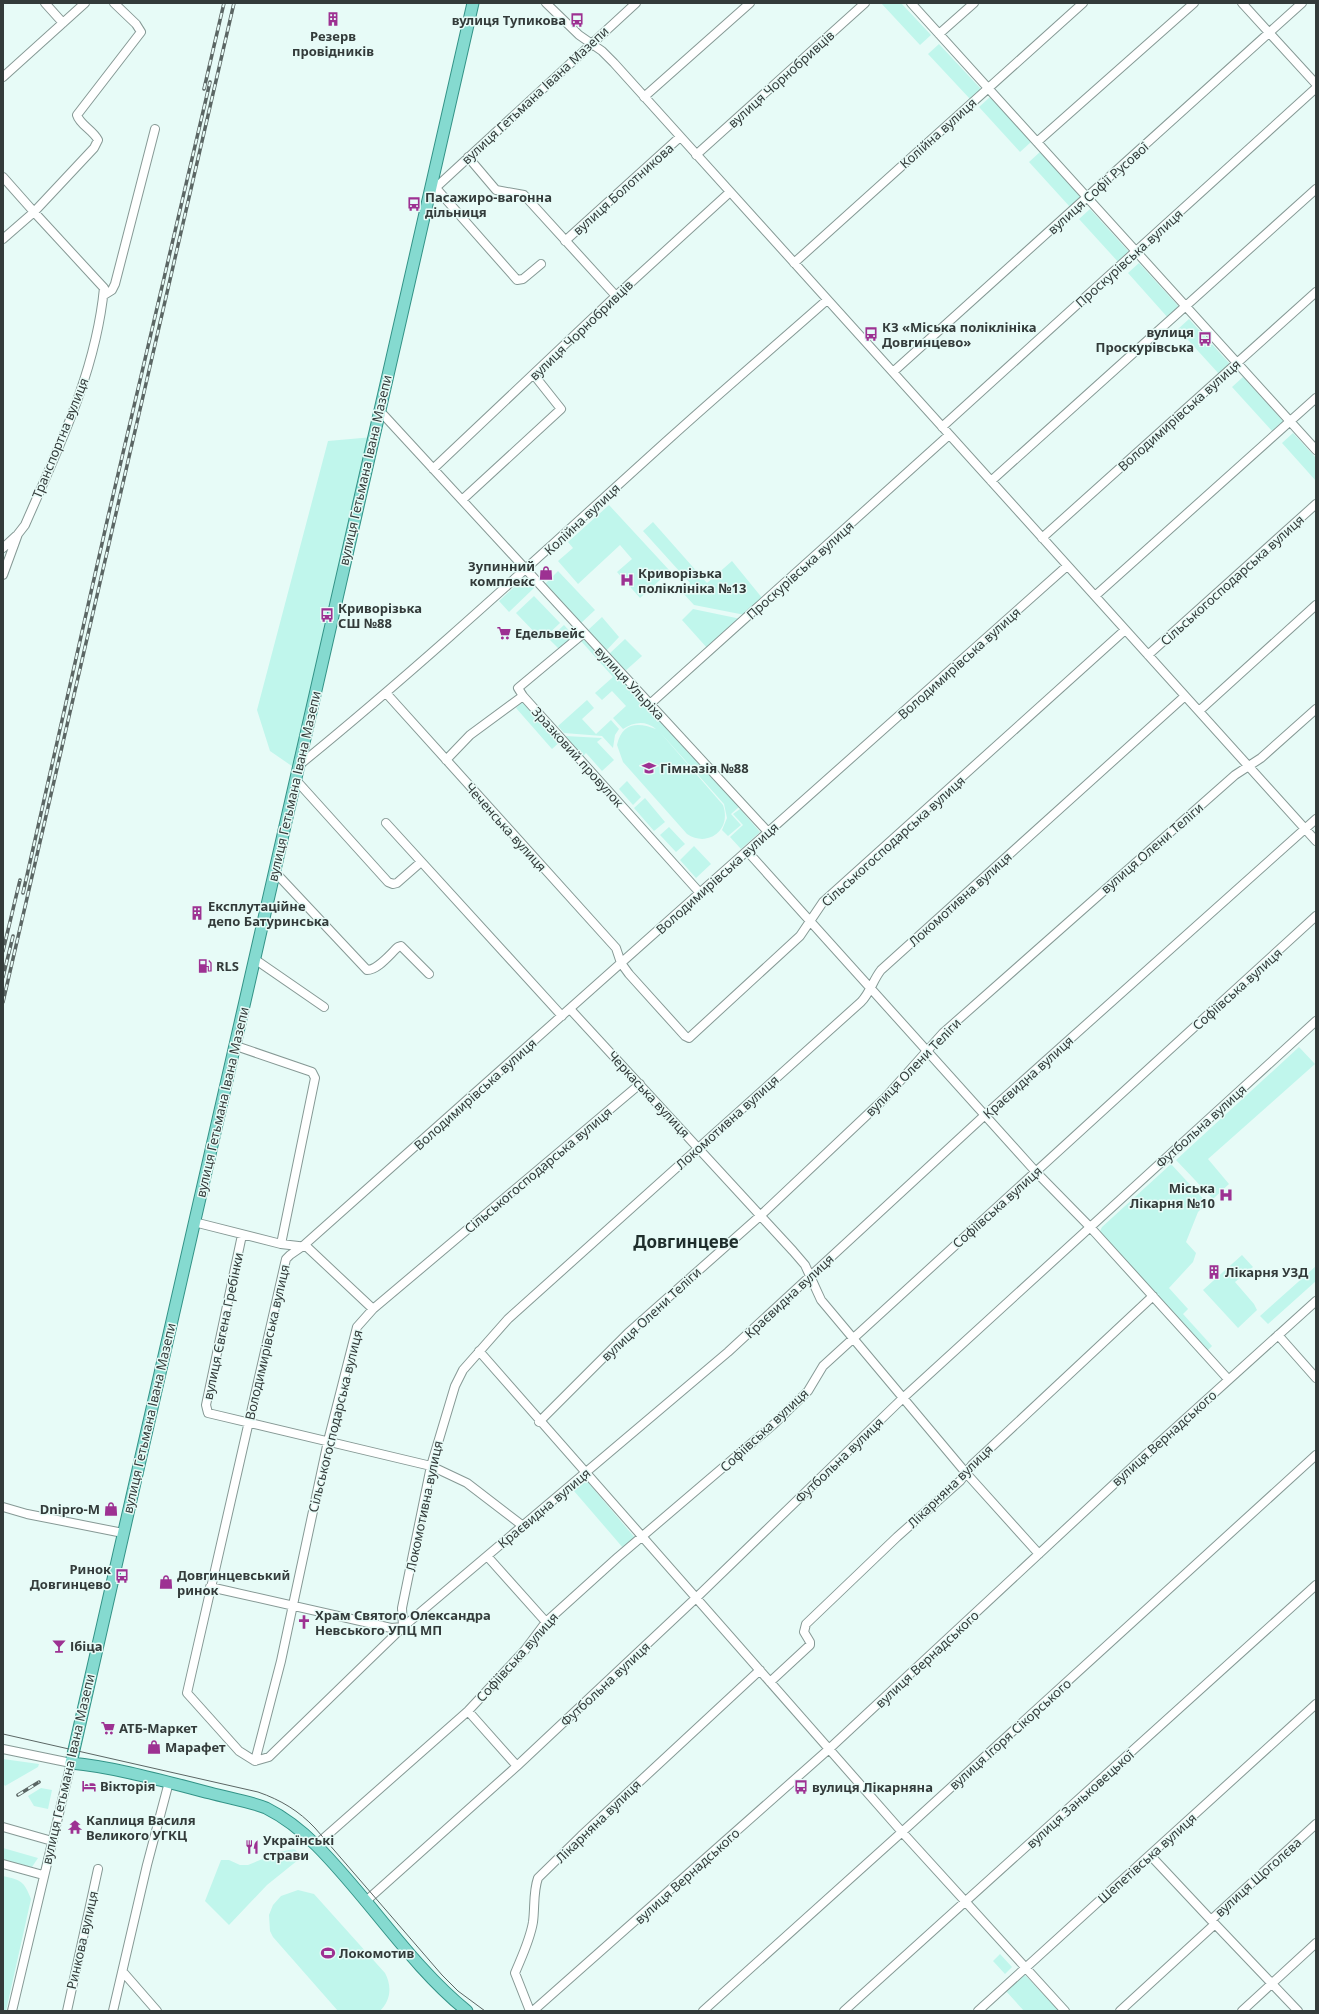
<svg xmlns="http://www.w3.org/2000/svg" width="1319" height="2014" viewBox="0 0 1319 2014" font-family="'Noto Sans',sans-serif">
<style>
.green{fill:#c0f6ec}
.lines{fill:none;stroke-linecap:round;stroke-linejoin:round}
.minor-casing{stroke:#869995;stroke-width:10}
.major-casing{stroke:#339387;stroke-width:13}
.minor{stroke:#fff;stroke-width:8}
.major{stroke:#85dad0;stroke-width:11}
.tram{stroke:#5b6664;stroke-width:1}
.rail-casing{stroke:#5b6664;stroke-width:3.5}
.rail{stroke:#e7fbf7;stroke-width:2;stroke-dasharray:6;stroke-linecap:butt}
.labels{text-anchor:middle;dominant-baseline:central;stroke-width:3;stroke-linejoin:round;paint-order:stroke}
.poi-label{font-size:13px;font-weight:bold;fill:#333b3a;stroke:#e7fbf7;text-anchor:start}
.street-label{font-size:13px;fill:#333b3a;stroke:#e7fbf7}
.district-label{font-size:17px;font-weight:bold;fill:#1f2e2c;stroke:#e7fbf7}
</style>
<rect width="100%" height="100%" fill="#e7fbf7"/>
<path class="green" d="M 881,3 L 901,3 L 931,35 L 920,45 Z
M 939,44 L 981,89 L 970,99 L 928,54 Z
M 990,97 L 1031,142 L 1020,152 L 979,107 Z
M 1040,152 L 1081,197 L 1070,207 L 1029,162 Z
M 1090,209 L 1131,254 L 1120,264 L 1079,219 Z
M 1139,263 L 1181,309 L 1169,319 L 1128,273 Z
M 1189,319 L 1230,364 L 1219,374 L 1178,329 Z
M 1243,377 L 1284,422 L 1273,432 L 1232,387 Z
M 1293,433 L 1316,458 L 1316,481 L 1282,443 Z
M 373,437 L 299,771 L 270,751 L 257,710 L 328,441 Z
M 609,505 L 670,571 L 640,598 L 617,572 L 632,559 L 620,545 L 578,584 L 558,561 L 573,548 L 568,542 Z
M 653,522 L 707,583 L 732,561 L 763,599 L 745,615 L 694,605 L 681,591 L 690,583 L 643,531 Z
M 558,571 L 595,610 L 580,624 L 543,586 Z
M 525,577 L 534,588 L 509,612 L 499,601 Z
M 534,596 L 560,623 L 542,640 L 516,613 Z
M 693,609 L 741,619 L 708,649 L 682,620 Z
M 602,617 L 619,637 L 605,652 L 586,632 Z
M 564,625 L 574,636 L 559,649 L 549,639 Z
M 584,638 L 739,807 L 731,814 L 741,825 L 728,836 L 722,830 L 727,818 L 724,804 L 659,731 L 723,805 C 732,830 708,848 687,834 L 623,762 L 617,745 C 622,722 638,722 656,729 C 645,720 634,722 623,729 L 613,718 L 626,706 L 612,691 L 602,700 L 595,693 L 613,677 L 581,641 Z
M 625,639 L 642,656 L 624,672 L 608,655 Z
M 525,699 L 562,740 L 552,749 L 516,708 Z
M 587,700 L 594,708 L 582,719 L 596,734 L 611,720 L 619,729 L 615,735 L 613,748 L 602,736 L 564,733 L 558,726 Z
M 565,736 L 602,738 L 597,742 L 614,760 L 602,771 L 586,753 L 583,756 Z
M 627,781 L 641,797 L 633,805 L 619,789 Z
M 645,798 L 665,822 L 654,831 L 634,808 Z
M 740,809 L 760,832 L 741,849 L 730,837 L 743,825 L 733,814 Z
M 669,827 L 685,844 L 676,852 L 660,835 Z
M 694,846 L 711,864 L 696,878 L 680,860 Z
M 1299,1047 L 1315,1064 L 1208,1159 L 1229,1184 L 1213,1199 L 1176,1160 Z
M 1171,1164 L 1207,1203 L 1198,1212 L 1186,1242 L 1196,1253 L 1193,1262 L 1169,1288 L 1188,1309 L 1183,1314 L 1212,1346 L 1207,1351 L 1101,1236 L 1100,1231 L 1102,1227 Z
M 1242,1255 L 1253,1267 L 1235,1282 L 1254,1304 L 1257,1310 L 1238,1328 L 1203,1290 Z
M 1316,1266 L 1316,1281 L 1268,1324 L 1260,1316 Z
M 586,1480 L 636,1539 L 624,1549 L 574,1491 Z
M 3,1759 L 39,1764 L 38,1767 L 5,1786 L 3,1783 Z
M 41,1788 L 52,1790 L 48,1809 L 34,1806 L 28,1796 Z
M 3,1848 L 38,1858 L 32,1867 L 3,1861 Z
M 294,1849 L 303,1856 L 267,1885 L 229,1925 L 205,1901 L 221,1860 L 229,1860 L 240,1865 L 248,1865 L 279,1852 Z
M 3,1876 C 21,1880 24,1881 31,1899 L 6,2011 L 3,2011 Z
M 298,1890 L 314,1894 L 385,1973 C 392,1986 391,2000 380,2011 L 338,2011 L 273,1937 L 270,1931 L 269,1915 L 273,1905 L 281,1896 Z
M 1000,1954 L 1012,1967 L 1005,1974 L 993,1961 Z
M 1025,1975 L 1059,2011 L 1024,2011 L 1005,1990 L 1021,1976 Z"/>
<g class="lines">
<defs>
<path id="minor" d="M 45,3 L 63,23
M 546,3 L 579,35 L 602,51 L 614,63 L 1316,841
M 911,3 L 1316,450
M 1242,3 L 1316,84
M 939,34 L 974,3
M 3,77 L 85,3
M 644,97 L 750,3
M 1037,142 L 1194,3
M 696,155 L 865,3
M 468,157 L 496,190 L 524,195 L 616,296
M 3,177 L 34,212 L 94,148 L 98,140 C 93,130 80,125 77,115 L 141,32 L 136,24 L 114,3
M 435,187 L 517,280 L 523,279 L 541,264
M 431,192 L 636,3
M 3,239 L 34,212 L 104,288 C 96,372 58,449 25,525 L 18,534 L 3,575
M 565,241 L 680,137
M 794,263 L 1083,3
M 104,295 L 112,290 L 115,284 L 155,129
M 893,372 L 1302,3
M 379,410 L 768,832
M 942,427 L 1316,88
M 433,469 L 616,296 L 730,192
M 991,481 L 1316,189
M 462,500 L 561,409 L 534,375
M 1042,538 L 1316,292
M 3,548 L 16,536
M 1095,596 L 1316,398
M 1148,655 L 1316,504
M 386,693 L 616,948 L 621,963 L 629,974 L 685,1036 L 689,1038 L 800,936 L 823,902 L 1125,630
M 523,696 L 518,688 L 584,633
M 650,704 L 949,435
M 1199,711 L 1316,605
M 446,760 L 470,735 L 523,696 L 700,893
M 298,766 C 427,661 547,549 670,438 C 722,391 775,346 827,300
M 295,779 L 388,882 L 393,884 L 397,883 L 421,862
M 386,823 L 562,1016
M 747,851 L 1036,1172 L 1090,1227 L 1228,1379
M 274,871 L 367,970 C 378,970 390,954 398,947 L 401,946 L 429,974
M 256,960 L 324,1007
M 570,1009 L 793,1251 L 805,1265 L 821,1300 L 966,1473 L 1039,1554
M 236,1046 L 312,1072 L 315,1078 L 281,1244
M 194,1222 L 281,1244 L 307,1247 L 373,1309
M 242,1235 L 206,1405 L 208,1413 L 431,1466 L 467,1483 L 523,1526
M 1278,1335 L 1316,1378
M 479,1351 L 902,1832 L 1065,2011
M 539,1422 L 628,1333 L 760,1216 L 884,1099 L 943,1033 L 1235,775 L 1261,758 L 1316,709
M 3,1507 L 27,1514 L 123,1533
M 487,1556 L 546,1622
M 210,1587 L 391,1628 L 403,1627 L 402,1608 L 431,1466 L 455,1386 L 463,1370 L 508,1319 L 861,1002 C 870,993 873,980 881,970 L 1185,696
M 770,1682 L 810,1645 L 810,1642 L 804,1632 L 806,1624 L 897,1537 L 960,1481 L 972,1465 L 1153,1296
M 468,1711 L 517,1766
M 3,1749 L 71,1763 L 12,2011
M 255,1761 L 239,1751 L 187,1693 L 286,1259 L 290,1255 L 303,1246 L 1067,566
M 255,1761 L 269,1757 L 403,1627 L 728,1352 L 985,1115 L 1316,819
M 255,1761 L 281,1661 L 328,1441 L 357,1327 L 373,1309 L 640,1084
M 3,1827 L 52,1841
M 316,1845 L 468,1711 L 525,1650 L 546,1622 L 618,1557 L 774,1424 L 808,1391 L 823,1366 L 1316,916
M 1150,1855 L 1211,1920
M 3,1864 L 43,1875
M 366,1901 L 517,1766 L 696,1598 L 903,1398 L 1316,1021
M 1215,1924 L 1298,2011
M 123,1972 L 157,2011
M 67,2011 L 98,1869
M 113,2011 L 147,1865 L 169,1782
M 530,2011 L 515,1973 C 522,1956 530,1940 533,1922 C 535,1907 533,1892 538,1878 L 581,1836 L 760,1670
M 533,2011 L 829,1749 L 1141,1459 L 1316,1301
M 703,2011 L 902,1832 L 1316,1455
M 844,2011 L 1316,1585
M 978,2011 L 1316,1704
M 1120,2011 L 1215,1924 L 1211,1920 L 1316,1824
M 1242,2011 L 1316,1943"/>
<path id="major" d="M 467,2011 C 411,1966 368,1897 317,1846 C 302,1831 284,1817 266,1808 C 249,1801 228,1798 210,1793 C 167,1782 115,1767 71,1763 L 473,3"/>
</defs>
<use href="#minor" class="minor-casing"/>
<use href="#major" class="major-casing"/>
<use href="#minor" class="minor"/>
<use href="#major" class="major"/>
<path class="tram" d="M 3,1734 L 258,1792 C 281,1800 299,1811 315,1828 L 442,1975 L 458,1991 L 485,2011"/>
<defs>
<path id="rail" d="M 204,89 L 224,3
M 23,893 L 108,517 L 210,82
M 3,951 L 20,880
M 3,977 L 13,936
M 3,1002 L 234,3
M 18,1795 L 39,1782"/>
</defs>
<use href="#rail" class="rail-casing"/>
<use href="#rail" class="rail"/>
</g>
<defs>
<symbol id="building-bare" viewBox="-9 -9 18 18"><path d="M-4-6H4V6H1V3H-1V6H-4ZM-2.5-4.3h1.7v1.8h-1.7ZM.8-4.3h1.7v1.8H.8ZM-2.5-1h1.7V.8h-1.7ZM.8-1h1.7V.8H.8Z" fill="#9d3192" stroke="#e7fbf7" stroke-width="2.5" paint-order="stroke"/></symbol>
<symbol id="bus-bare" viewBox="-9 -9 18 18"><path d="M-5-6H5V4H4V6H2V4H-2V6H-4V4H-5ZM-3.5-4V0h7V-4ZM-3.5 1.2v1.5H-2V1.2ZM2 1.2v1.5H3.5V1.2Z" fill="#9d3192" stroke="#e7fbf7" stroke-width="2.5" paint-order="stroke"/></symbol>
<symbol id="shop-bare" viewBox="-9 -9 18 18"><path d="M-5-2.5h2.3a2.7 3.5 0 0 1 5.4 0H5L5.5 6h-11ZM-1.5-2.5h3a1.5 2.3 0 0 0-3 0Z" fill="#9d3192" stroke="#e7fbf7" stroke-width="2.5" paint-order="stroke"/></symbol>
<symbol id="hospital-bare" viewBox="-9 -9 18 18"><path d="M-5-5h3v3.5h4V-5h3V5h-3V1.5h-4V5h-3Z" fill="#9d3192" stroke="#e7fbf7" stroke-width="2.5" paint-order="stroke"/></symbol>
<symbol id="supermarket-bare" viewBox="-9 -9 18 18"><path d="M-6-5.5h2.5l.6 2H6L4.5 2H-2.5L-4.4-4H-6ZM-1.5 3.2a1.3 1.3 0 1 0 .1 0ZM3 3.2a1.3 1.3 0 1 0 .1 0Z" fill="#9d3192" stroke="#e7fbf7" stroke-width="2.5" paint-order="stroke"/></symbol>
<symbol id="school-bare" viewBox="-9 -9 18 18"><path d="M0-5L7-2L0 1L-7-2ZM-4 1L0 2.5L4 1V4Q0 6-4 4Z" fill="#9d3192" stroke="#e7fbf7" stroke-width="2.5" paint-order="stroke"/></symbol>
<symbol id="fuel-bare" viewBox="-9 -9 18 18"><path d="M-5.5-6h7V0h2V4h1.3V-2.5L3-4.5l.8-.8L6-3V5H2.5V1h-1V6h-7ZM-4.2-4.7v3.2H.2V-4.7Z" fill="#9d3192" stroke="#e7fbf7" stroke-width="2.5" paint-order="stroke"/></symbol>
<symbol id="church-bare" viewBox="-9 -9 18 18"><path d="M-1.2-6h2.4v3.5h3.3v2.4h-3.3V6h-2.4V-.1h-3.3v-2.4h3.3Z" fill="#9d3192" stroke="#e7fbf7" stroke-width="2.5" paint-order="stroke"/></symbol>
<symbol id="bar-bare" viewBox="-9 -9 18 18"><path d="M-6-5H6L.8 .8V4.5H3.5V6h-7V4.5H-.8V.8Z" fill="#9d3192" stroke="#e7fbf7" stroke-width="2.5" paint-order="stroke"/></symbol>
<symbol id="hotel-bare" viewBox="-9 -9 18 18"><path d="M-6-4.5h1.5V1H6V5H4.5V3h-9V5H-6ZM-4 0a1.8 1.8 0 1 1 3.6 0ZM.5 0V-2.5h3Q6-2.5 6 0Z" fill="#9d3192" stroke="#e7fbf7" stroke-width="2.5" paint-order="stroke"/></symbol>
<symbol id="temple-bare" viewBox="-9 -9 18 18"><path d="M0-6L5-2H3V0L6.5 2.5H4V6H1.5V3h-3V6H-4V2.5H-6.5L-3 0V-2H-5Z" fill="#9d3192" stroke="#e7fbf7" stroke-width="2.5" paint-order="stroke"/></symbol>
<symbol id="restaurant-bare" viewBox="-9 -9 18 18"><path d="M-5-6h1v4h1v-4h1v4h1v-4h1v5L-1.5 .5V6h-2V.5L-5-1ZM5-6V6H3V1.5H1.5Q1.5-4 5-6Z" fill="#9d3192" stroke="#e7fbf7" stroke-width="2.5" paint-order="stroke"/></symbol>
<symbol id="stadium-bare" viewBox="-9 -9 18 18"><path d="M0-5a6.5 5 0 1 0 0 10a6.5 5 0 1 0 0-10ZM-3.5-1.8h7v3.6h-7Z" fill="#9d3192" stroke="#e7fbf7" stroke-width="2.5" paint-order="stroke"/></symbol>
</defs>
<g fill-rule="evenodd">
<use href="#building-bare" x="323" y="9" width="20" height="20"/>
<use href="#bus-bare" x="567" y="10" width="20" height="20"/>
<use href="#bus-bare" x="404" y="194" width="20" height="20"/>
<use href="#bus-bare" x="861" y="324" width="20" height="20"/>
<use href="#bus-bare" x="1195" y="329" width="20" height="20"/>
<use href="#shop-bare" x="536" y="563" width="20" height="20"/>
<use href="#hospital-bare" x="617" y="570" width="20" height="20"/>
<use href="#bus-bare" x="317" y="605" width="20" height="20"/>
<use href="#supermarket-bare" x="494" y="623" width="20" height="20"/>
<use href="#school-bare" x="639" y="758" width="20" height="20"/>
<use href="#building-bare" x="187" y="903" width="20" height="20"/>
<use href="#fuel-bare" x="195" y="956" width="20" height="20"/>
<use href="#hospital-bare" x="1216" y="1185" width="20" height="20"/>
<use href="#building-bare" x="1204" y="1262" width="20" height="20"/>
<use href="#shop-bare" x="101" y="1499" width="20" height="20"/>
<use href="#bus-bare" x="112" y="1566" width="20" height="20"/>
<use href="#shop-bare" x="156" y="1572" width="20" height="20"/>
<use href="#church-bare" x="294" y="1612" width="20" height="20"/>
<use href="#bar-bare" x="49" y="1636" width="20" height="20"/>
<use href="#supermarket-bare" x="98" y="1718" width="20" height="20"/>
<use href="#shop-bare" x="144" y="1737" width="20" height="20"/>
<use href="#hotel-bare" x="79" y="1776" width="20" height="20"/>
<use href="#bus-bare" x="791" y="1777" width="20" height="20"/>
<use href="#temple-bare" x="65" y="1817" width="20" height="20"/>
<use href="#restaurant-bare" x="242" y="1837" width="20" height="20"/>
<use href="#stadium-bare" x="318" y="1943" width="20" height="20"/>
</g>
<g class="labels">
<g class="poi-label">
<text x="566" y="20" text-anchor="end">вулиця Тупикова</text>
<text x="333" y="36" text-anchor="middle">Резерв<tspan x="333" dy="15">провідників</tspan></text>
<text x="425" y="197">Пасажиро-вагонна<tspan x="425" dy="15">дільниця</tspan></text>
<text x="882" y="327">КЗ «Міська поліклініка<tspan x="882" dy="15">Довгинцево»</tspan></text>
<text x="1194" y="332" text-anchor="end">вулиця<tspan x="1194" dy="15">Проскурівська</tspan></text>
<text x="535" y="566" text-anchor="end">Зупинний<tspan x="535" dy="15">комплекс</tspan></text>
<text x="638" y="573">Криворізька<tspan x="638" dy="15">поліклініка №13</tspan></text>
<text x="338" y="608">Криворізька<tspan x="338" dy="15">СШ №88</tspan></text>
<text x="515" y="633">Едельвейс</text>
<text x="660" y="768">Гімназія №88</text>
<text x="208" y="906">Експлутаційне<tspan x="208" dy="15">депо Батуринська</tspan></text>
<text x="216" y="966">RLS</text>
<text x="1215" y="1188" text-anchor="end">Міська<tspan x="1215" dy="15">Лікарня №10</tspan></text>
<text x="1225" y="1272">Лікарня УЗД</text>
<text x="100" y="1509" text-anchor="end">Dnipro-M</text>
<text x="111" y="1569" text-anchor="end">Ринок<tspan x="111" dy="15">Довгинцево</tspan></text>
<text x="177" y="1575">Довгинцевський<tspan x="177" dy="15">ринок</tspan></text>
<text x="315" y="1615">Храм Святого Олександра<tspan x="315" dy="15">Невського УПЦ МП</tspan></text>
<text x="70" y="1646">Ібіца</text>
<text x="119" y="1728">АТБ-Маркет</text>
<text x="165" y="1747">Марафет</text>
<text x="100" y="1786">Вікторія</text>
<text x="812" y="1787">вулиця Лікарняна</text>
<text x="86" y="1820">Каплиця Василя<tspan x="86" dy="15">Великого УГКЦ</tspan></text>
<text x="263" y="1840">Українські<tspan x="263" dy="15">страви</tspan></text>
<text x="339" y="1953">Локомотив</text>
</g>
<g class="street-label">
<text transform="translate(781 79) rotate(-42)">вулиця Чорнобривців</text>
<text transform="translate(535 95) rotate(-43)">вулиця Гетьмана Івана Мазепи</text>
<text transform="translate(938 133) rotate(-42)">Колійна вулиця</text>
<text transform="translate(1098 188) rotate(-42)">вулиця Софії Русової</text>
<text transform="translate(623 189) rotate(-42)">вулиця Болотникова</text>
<text transform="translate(1129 258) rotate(-42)">Проскурівська вулиця</text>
<text transform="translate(581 330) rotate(-44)">вулиця Чорнобривців</text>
<text transform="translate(1179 415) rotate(-42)">Володимирівська вулиця</text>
<text transform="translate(60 438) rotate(-68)">Транспортна вулиця</text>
<text transform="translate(365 470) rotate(-77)">вулиця Гетьмана Івана Мазепи</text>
<text transform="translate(582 519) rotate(-43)">Колійна вулиця</text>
<text transform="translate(800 570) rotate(-42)">Проскурівська вулиця</text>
<text transform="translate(1232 580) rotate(-42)">Сільськогосподарська вулиця</text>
<text transform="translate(959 663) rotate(-42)">Володимирівська вулиця</text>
<text transform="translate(630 683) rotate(47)">вулиця Ульріха</text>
<text transform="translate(578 757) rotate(48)">Зразковий провулок</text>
<text transform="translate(294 786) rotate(-77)">вулиця Гетьмана Івана Мазепи</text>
<text transform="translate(506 827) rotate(48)">Чеченська вулиця</text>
<text transform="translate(893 841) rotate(-42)">Сільськогосподарська вулиця</text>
<text transform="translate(1152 848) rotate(-41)">вулиця Олени Теліги</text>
<text transform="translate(717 878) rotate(-42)">Володимирівська вулиця</text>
<text transform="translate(960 899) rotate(-42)">Локомотивна вулиця</text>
<text transform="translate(1237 989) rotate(-42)">Софіївська вулиця</text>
<text transform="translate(913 1067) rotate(-46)">вулиця Олени Теліги</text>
<text transform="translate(1028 1077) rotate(-42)">Краєвидна вулиця</text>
<text transform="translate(475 1094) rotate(-42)">Володимирівська вулиця</text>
<text transform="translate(649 1094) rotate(47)">Черкаська вулиця</text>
<text transform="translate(222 1102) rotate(-77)">вулиця Гетьмана Івана Мазепи</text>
<text transform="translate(727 1122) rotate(-42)">Локомотивна вулиця</text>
<text transform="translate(1201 1126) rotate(-42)">Футбольна вулиця</text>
<text transform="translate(538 1170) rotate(-40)">Сільськогосподарська вулиця</text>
<text transform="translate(997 1207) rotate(-42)">Софіївська вулиця</text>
<text transform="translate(789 1296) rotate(-43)">Краєвидна вулиця</text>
<text transform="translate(651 1314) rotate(-43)">вулиця Олени Теліги</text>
<text transform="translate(223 1326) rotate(-78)">вулиця Євгена Гребінки</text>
<text transform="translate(267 1342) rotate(-77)">Володимирівська вулиця</text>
<text transform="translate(149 1418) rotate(-77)">вулиця Гетьмана Івана Мазепи</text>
<text transform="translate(335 1421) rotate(-76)">Сільськогосподарська вулиця</text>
<text transform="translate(764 1430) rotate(-43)">Софіївська вулиця</text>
<text transform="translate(1164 1438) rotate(-42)">вулиця Вернадського</text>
<text transform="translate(839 1460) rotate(-44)">Футбольна вулиця</text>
<text transform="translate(950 1486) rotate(-44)">Лікарняна вулиця</text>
<text transform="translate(424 1506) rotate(-78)">Локомотивна вулиця</text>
<text transform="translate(544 1508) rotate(-40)">Краєвидна вулиця</text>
<text transform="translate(517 1657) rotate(-48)">Софіївська вулиця</text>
<text transform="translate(927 1659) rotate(-43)">вулиця Вернадського</text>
<text transform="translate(605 1684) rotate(-43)">Футбольна вулиця</text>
<text transform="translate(1010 1734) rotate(-42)">вулиця Ігоря Сікорського</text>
<text transform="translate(68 1769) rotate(-77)">вулиця Гетьмана Івана Мазепи</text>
<text transform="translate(1080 1799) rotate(-42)">вулиця Заньковецької</text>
<text transform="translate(598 1821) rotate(-44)">Лікарняна вулиця</text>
<text transform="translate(1147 1858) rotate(-42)">Шепетівська вулиця</text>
<text transform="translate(687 1876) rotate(-42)">вулиця Вернадського</text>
<text transform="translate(1258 1877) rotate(-42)">вулиця Щоголєва</text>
<text transform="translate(82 1940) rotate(-77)">Ринкова вулиця</text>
</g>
<g class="district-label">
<text x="686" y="1241">Довгинцеве</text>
</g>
</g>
<rect width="1319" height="2014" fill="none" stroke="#333b3a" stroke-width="8"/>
</svg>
